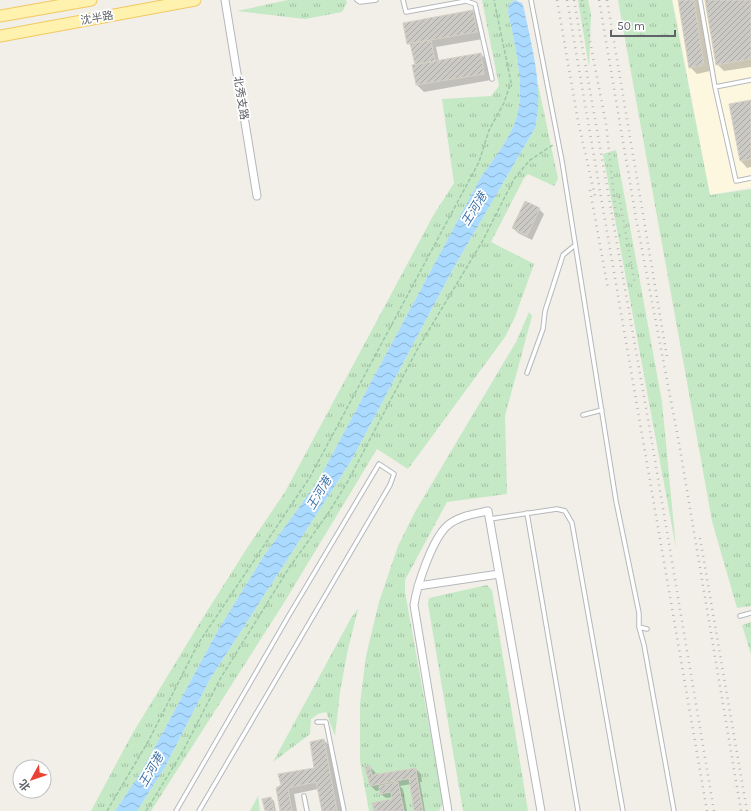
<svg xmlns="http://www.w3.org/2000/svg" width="751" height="811" viewBox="0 0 751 811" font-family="Karla,'Noto Sans SC',sans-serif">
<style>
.commercial{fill:#fef7e0}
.grass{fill:url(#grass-tufts)}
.water{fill:url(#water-waves)}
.shadow{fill:#0003}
.building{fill:url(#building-hatch);stroke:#d6d1c6}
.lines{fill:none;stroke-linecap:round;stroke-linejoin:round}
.lane-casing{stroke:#b5b8bc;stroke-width:5.5}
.street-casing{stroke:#b5b8bc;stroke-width:9}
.primary-casing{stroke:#f2c960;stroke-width:13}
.path{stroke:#9cc7a9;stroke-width:1.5;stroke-dasharray:4 2;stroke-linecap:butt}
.lane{stroke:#fff;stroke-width:3.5}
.street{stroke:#fff;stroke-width:7}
.primary{stroke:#fff2af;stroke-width:11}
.rail{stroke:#b6b7b8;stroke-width:2.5;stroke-dasharray:1 5;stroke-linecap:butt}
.labels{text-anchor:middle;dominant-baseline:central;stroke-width:3.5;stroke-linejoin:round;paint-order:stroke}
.street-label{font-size:11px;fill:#5f6368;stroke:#fff}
.water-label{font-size:12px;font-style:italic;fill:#4174aa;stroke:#fff}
</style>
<defs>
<pattern id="grass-tufts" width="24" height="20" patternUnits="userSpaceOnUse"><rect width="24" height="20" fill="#c5e8c5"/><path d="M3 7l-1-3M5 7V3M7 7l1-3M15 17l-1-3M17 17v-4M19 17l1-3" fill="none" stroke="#a3c0a4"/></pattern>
<pattern id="water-waves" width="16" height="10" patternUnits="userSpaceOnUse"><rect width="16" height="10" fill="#aadaff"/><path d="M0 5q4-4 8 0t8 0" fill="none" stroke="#8eb4d2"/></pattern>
<pattern id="building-hatch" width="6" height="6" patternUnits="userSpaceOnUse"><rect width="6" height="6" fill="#cccac5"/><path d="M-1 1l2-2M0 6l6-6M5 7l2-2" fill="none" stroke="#a9a8a4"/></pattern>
</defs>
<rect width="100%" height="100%" fill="#f1efe8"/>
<path class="commercial" d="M 673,0 L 751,0 L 751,187 L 710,195 Z"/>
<path class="grass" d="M 288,0 L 346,0 L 347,3 L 342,12 L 305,19 L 237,11 Z
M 482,0 L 515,0 L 509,4 L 508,12 C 515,46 528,95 513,127 C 505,145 492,161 481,177 L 318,481 L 263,557 L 217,632 L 143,769 L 115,811 L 91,811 L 131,736 L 199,624 L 249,545 L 285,492 L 433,216 L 454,183 L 442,99 L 491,96 L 499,86 Z
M 578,0 L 588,0 L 591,14 L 589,67 Z
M 618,0 L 672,0 L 710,195 L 751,189 L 751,606 L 737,608 L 712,521 Z
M 538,84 L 558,179 L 554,186 L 528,174 L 524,178 L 491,242 L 534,264 L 515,317 L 505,337 L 408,469 L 377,449 L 282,606 L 151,811 L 137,811 L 165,767 L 210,679 L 351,461 L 453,269 L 535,128 L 537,118 Z
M 616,150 L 662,402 L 676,548 L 603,154 Z
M 529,312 L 532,316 L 505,416 L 507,494 L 447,502 L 405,580 L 405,592 L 443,803 L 439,811 L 369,811 L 360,761 L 360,704 L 366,656 L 379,602 L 398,546 L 415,512 L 516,342 Z
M 487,585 L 492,590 L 528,811 L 463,811 L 428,604 L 429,598 Z
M 358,609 L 348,649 L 340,692 L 335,736 L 326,712 L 318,714 L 311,719 L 310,734 L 273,762 L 351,618 Z
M 751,622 L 751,654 L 742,625 Z
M 258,796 L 260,811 L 250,811 Z"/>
<path class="water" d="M 515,0 L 522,3 L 524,9 C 532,48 544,89 535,128 L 453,269 L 351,461 L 210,679 L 165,767 L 137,811 L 115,811 L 143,769 L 217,632 L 263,557 L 318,481 L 481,177 C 492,161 505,145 513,127 C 528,95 515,46 508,12 L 509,4 Z"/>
<path class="shadow" d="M 679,0 L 699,0 L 710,71 L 697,74 L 690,67 Z
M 706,0 L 751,0 L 751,67 L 724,71 L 717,64 Z
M 473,11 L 480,18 L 483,39 L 436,47 L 439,61 L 481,54 L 488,61 L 491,80 L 424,92 L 417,85 L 417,65 L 413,48 L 408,43 Z
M 751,101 L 751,167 L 747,168 L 741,161 Z
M 539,209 L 544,214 L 532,240 L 518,233 L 513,228 Z
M 324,740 L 330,746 L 342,811 L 323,811 L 318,789 L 294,794 L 297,811 L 281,811 L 277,788 L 315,768 Z
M 370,767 L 375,772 L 376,776 L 416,769 L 421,774 L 422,782 L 420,782 L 425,811 L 415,811 L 411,784 L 400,786 L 403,789 L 407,811 L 375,811 L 393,800 L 393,797 L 386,798 L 381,794 L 381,790 L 376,791 L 371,786 Z
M 271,798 L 274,801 L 276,811 L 266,811 Z"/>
<path class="building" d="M 678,0 L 694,0 L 704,65 L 689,68 Z
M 705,0 L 751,0 L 751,59 L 716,65 Z
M 473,10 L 477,32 L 407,44 L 403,23 Z
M 431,40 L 435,61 L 415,65 L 410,43 Z
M 481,53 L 484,74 L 416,85 L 412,65 Z
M 751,100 L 751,159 L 740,161 L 729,104 Z
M 525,201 L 540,208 L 527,236 L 512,228 Z
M 324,739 L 337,811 L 322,811 L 316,782 L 288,788 L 292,811 L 280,811 L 276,788 L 281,785 L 278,774 L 314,768 L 310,742 Z
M 370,766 L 372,775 L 416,768 L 417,777 L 370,786 L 365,767 Z
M 417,777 L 423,811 L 414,811 L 409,779 Z
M 398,782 L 404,811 L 374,811 L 372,803 L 392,799 L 391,792 L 380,794 L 379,786 Z
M 271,797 L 274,811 L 265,811 L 262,799 Z"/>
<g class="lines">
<defs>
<path id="lane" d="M 357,0 L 360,2 L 376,0
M 403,0 L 406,12 L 466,1 L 475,4 L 492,79
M 531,0 L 562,161 L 616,501 L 639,613 L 639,627 L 644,645 L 674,811
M 700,0 L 715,87 L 736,181 L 751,178
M 715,87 L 751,80
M 527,373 L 543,329 L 545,311 L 563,255 L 574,246
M 583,415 L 602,410
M 527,513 L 578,811
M 490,519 L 557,509 L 565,511 L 572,523 L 623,811
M 740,616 L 751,613
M 639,627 L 647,629
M 317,722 L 326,722 L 344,811
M 304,796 L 307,811
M 176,811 L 288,617 L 379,464 L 394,474 L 390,485 L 199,811"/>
<path id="street" d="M 225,0 L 257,196
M 418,586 L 499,574
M 448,811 L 414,605 C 417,585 432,540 447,526 C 458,516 475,514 488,511 L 541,811"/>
<path id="primary" d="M 0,16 L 91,0
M 0,36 L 195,0"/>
</defs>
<use href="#lane" class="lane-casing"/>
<use href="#street" class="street-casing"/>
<use href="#primary" class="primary-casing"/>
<path class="path" d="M 107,811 L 149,740 L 198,644 L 310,477 L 479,162 L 489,130 L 504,103 L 511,82 L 494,0
M 146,811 L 183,751 L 220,679 L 289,568 L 329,512 L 348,481 L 418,348 L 482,242 L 514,179 L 530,160 L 553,145"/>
<use href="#lane" class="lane"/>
<use href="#street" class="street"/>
<use href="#primary" class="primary"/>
<path class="rail" d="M 557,0 L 578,121 L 595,196
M 567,0 L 707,811
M 574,0 L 648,419 L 714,811
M 582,0 L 606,124 L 616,216
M 599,0 L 636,218 L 679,443 L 741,811
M 607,0 L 667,357
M 590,190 L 608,289
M 619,197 L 635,284
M 700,538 L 747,811"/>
</g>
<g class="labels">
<g class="street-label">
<text transform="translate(97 18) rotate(-10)">沈半路</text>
<text transform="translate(241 98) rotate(81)">北秀支路</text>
</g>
<g class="water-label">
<text transform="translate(474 209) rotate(-58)">王河港</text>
<text transform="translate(319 493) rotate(-59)">王河港</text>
<text transform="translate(151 770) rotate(-60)">王河港</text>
</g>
</g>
<g transform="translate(32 779) rotate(230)"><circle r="19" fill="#ffffff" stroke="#bfc1c3"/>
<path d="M0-3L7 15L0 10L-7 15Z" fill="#ea4335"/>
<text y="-6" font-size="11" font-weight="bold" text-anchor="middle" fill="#5f6368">北</text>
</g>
<path d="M611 30v6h64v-6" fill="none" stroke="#5f6368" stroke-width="2"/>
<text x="617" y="30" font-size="12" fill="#5f6368" stroke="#ffffff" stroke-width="3" paint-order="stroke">50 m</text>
</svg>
